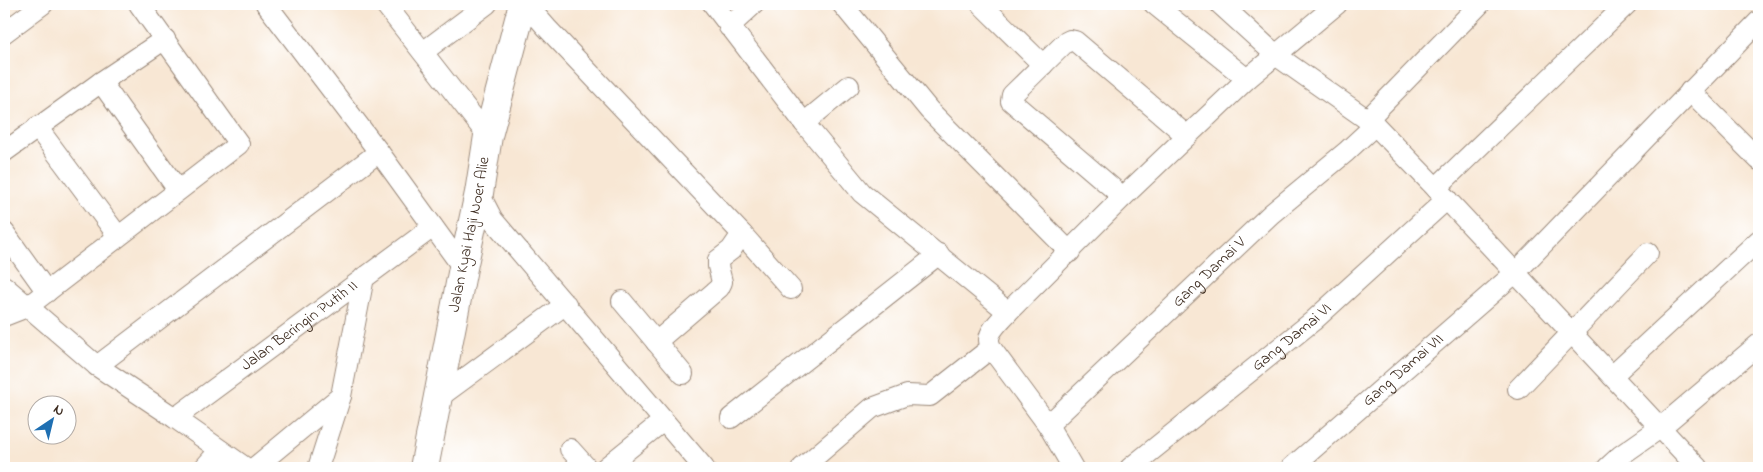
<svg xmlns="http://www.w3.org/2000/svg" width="1763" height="472" viewBox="0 0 1763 472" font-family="'Indie Flower',sans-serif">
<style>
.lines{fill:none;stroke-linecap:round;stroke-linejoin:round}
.street-casing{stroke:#9a8879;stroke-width:22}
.secondary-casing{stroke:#9a8879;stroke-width:30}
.street{stroke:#fff;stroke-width:20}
.secondary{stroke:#fff;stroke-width:28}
.labels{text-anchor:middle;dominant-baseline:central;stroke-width:4.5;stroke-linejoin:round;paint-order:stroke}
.street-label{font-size:16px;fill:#3b2a1e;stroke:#fff}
</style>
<rect width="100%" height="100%" fill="#fff"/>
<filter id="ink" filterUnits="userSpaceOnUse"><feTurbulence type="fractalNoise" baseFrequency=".02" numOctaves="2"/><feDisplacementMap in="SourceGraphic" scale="10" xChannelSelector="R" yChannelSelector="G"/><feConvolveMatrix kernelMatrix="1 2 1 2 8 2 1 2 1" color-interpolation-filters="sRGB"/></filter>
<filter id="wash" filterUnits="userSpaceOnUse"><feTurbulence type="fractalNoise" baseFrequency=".0096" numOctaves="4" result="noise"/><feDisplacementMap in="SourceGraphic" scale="20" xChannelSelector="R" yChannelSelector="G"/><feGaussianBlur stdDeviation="1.12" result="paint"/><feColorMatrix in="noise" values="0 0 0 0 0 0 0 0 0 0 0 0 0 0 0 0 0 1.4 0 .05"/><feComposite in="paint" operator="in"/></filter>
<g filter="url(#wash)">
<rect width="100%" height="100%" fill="#f8e7d4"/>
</g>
<g filter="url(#ink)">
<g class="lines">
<defs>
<g id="street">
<path d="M 266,4 L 379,152 L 463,268"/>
<path d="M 385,4 L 488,136"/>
<path d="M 526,4 L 547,28 L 742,234 L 791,289"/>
<path d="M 713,4 L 804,123 L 862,193 L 1008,312"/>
<path d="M 842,4 L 929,110 L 1070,252"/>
<path d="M 981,4 L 1043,65"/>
<path d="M 1154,4 L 1247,79"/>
<path d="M 1220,4 L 1277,56 L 1375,125 L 1436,188 L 1698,468"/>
<path d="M 729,27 L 754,4"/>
<path d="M 4,33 L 43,4"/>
<path d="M 423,52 L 487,4"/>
<path d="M 101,82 L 178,190"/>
<path d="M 1690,91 L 1759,160"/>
<path d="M 1367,120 L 1480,4"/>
<path d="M 804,123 L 849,86"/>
<path d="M 37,127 L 118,236"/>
<path d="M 4,152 L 101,82 L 165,39"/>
<path d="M 1436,188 L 1627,4"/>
<path d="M 479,193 L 493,220 L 704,468"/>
<path d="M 1123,197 L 1011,101 L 1012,95 L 1066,42 L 1070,40 L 1075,41 L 1187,136"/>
<path d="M 4,232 L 47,292"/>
<path d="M 4,286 L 97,366 L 175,418 L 246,468"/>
<path d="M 622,301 L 683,374"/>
<path d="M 4,316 L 27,307 L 239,144 L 139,4"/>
<path d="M 656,342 L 719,288 L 722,282 L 718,266 L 718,260 L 731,250 L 742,234"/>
<path d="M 97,366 L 379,152"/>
<path d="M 1612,376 L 1759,240"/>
<path d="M 1518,389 L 1648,253"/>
<path d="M 438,398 L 566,304"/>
<path id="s1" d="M 175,418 L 433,227"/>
<path d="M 731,418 L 939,254"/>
<path id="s2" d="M 1048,425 L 1271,214 L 1346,152 L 1375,125"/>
<path d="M 570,449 L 587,468"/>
<path d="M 204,468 L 220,450"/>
<path d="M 254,468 L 341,396"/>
<path d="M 318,468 L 341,396 L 364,277"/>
<path d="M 605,468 L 663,421"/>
<path d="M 802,468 L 872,408 L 907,395 L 930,396 L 991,348"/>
<path d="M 1073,468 L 1048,425 L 991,348 C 990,345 989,342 989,340 C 989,330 1002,319 1008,312 L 1123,197 L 1247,79 L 1337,4"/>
<path id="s3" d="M 1130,468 L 1313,321 L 1447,199"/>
<path id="s4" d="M 1291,468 L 1515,273 L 1759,21"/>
<path d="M 1607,468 L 1620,456 L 1660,428 L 1759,344"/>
</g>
<g id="secondary">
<path id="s5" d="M 424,468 L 463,268 L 479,193 L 488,136 L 523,4"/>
</g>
</defs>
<use href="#street" class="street-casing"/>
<use href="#secondary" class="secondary-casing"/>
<use href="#street" class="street"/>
<use href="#secondary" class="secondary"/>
</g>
</g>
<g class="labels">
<g class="street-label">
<text stroke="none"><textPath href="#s5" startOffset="238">Jalan Kyai Haji Noer Alie</textPath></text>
<text stroke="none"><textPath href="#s2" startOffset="222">Gang Damai V</textPath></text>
<text stroke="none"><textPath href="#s1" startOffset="155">Jalan Beringin Putih II</textPath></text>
<text stroke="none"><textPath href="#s3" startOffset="208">Gang Damai VI</textPath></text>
<text stroke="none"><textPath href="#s4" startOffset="149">Gang Damai VII</textPath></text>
</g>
</g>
<rect width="1763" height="472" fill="none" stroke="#fff" stroke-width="20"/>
<g transform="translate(52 420) rotate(35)"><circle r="24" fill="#ffffff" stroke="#b1aaa5"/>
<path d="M0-4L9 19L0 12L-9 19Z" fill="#1f6fb2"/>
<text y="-8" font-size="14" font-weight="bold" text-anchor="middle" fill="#3b2a1e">N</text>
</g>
</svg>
